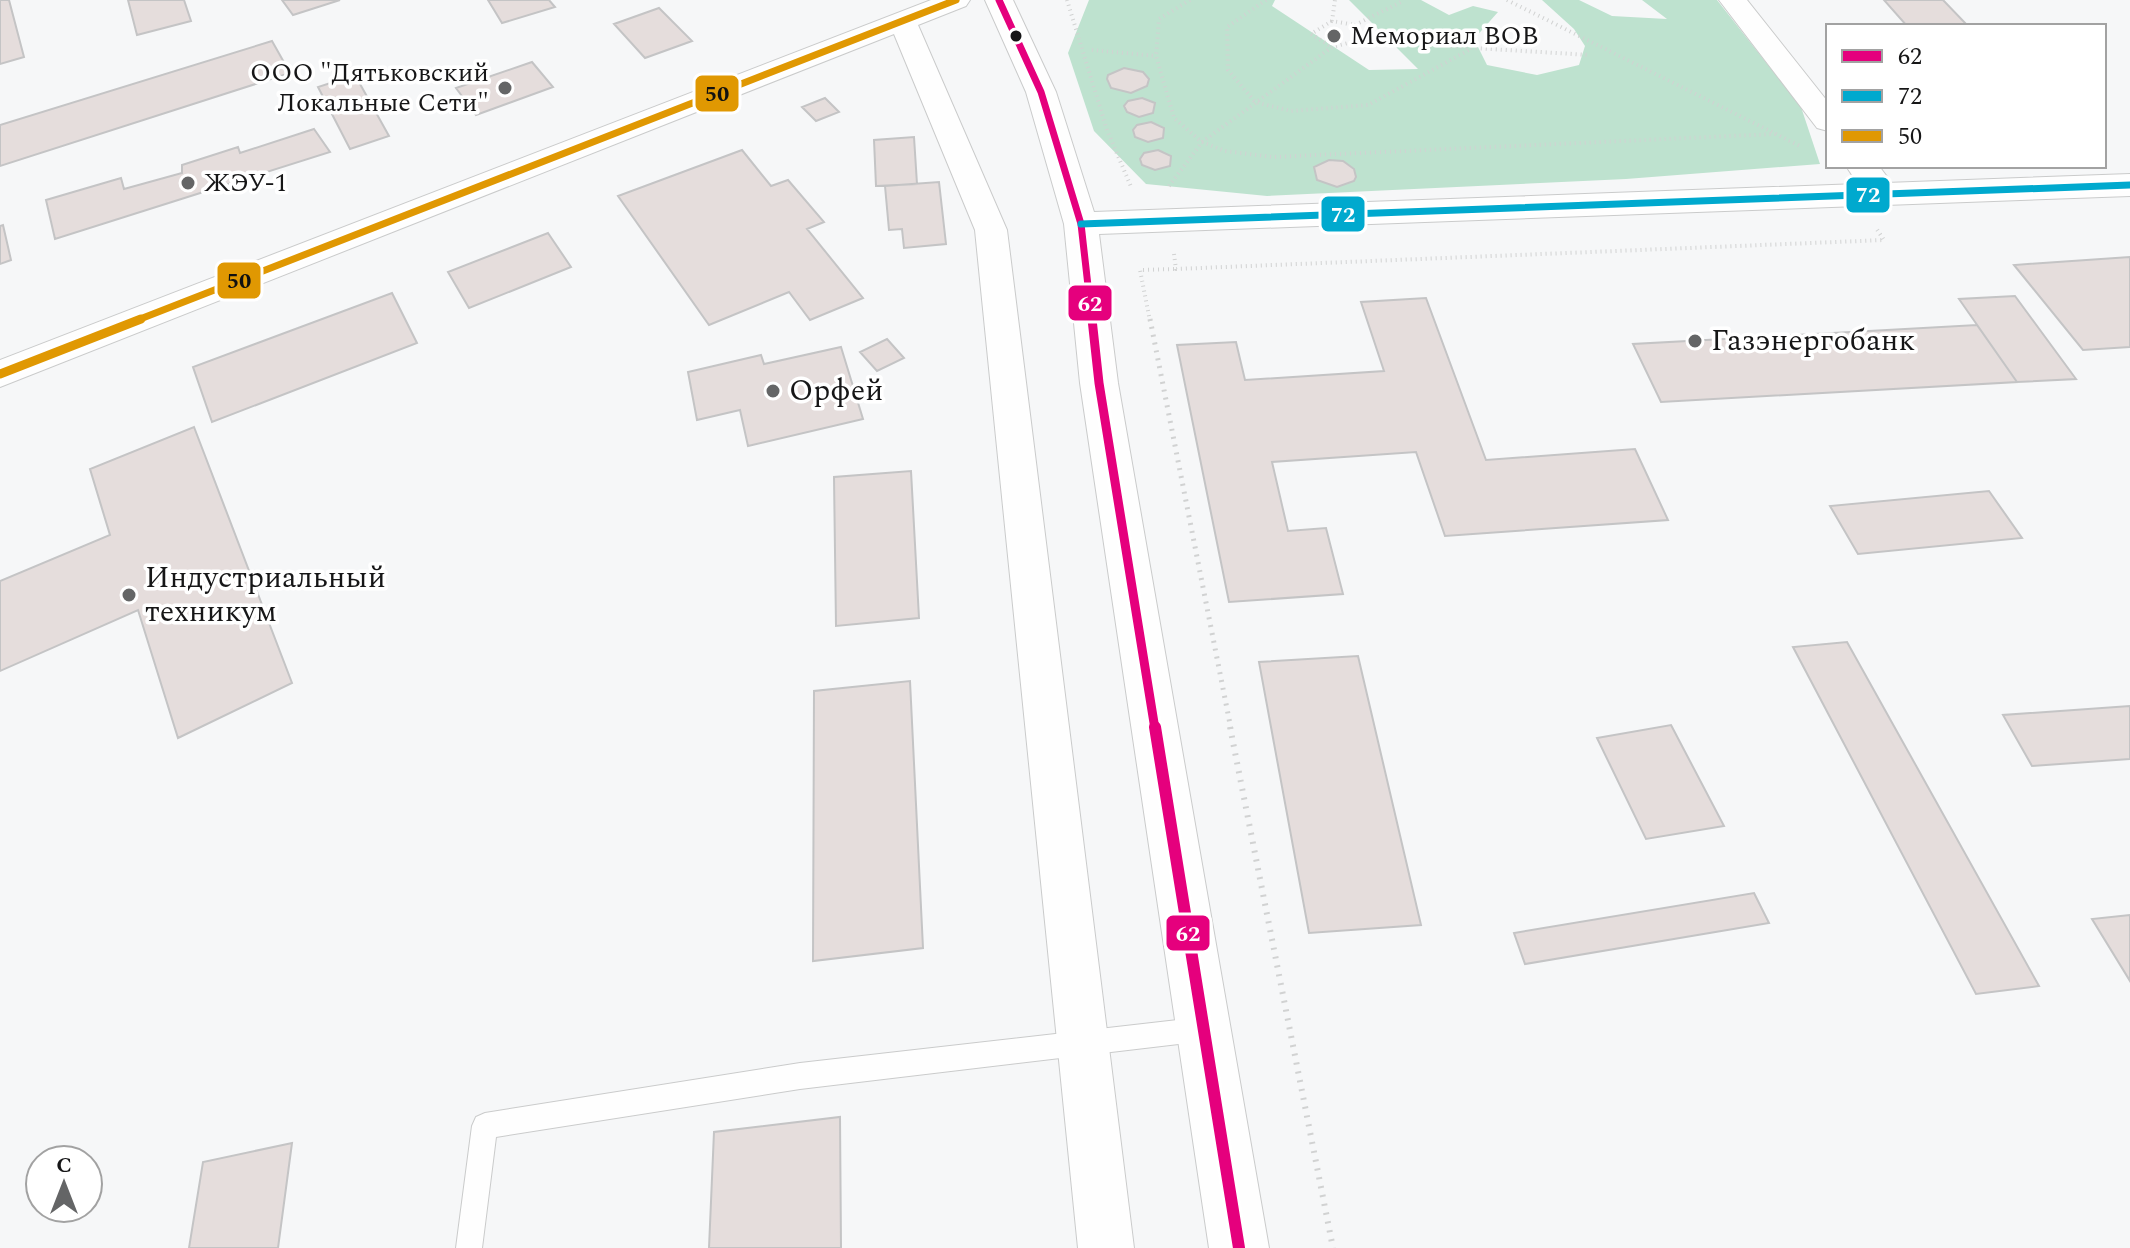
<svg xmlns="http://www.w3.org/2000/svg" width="2130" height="1248" viewBox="0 0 2130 1248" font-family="Spectral,serif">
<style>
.forest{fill:#bee2cf}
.building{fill:#e5dddc;stroke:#c4c4c5;stroke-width:2}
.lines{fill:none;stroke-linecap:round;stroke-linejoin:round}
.lane-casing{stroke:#cacbcb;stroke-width:2}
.street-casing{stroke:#cacbcb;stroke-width:2}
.secondary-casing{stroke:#cacbcb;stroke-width:2}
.path-far2{stroke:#d1d2d2;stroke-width:4;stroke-dasharray:1 4;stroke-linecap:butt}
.path-far1{stroke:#d1d2d2;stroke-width:5;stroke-dasharray:2 6;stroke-linecap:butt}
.path{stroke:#d1d2d2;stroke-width:6;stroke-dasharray:2 7;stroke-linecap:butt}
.lane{fill:#fefefe;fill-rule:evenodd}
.street{fill:#fefefe;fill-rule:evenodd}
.secondary{fill:#fefefe;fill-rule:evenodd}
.bus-1-far2-casing{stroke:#fff;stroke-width:11}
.bus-1-far1-casing{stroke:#fff;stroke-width:15}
.bus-1-casing{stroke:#fff;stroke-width:18}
.bus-2-casing{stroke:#fff;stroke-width:11}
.bus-3-far1-casing{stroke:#fff;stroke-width:11}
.bus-3-casing{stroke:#fff;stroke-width:15}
.bus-1-far2{stroke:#e5007d;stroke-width:7}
.bus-1-far1{stroke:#e5007d;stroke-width:9}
.bus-1{stroke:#e5007d;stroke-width:12}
.bus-2{stroke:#00a9ce;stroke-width:7}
.bus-3-far1{stroke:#e09802;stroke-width:7}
.bus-3{stroke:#e09802;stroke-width:9}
.bus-dot{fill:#161617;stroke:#fff;stroke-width:3}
.poi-dot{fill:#646566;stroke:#fff;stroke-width:3}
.labels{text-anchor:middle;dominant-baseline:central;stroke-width:7;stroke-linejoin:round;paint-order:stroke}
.far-poi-label{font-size:26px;fill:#161617;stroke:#fff;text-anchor:start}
.poi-label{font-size:30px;fill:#161617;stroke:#fff;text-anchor:start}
.line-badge{stroke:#fff;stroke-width:3}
.badge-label{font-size:22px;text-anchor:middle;font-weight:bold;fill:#fff}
.pale-badge-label{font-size:22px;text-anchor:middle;font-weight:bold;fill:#111}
</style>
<rect width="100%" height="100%" fill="#f6f7f8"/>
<path class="forest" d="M 1089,0 L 1275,0 L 1272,6 L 1369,70 L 1418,69 L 1349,0 L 1421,0 L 1449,15 L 1473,6 L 1498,12 L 1474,39 L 1487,65 L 1537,75 L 1579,65 L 1585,46 L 1574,29 L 1542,0 L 1579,0 L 1612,16 L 1667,19 L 1642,0 L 1717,0 L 1801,107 L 1820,164 L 1626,179 L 1267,196 L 1146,184 L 1094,131 L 1068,53 Z"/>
<path class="building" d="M 0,0 L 9,0 L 24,57 L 0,64 Z
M 128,0 L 184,0 L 191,21 L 137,35 Z
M 282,0 L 340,0 L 293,15 Z
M 488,0 L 549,0 L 555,7 L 502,23 Z
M 1884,0 L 1943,0 L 1968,26 L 1907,26 Z
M 659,8 L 692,41 L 645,58 L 614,24 Z
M 272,41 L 290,73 L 0,166 L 0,125 Z
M 532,62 L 553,87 L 476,115 L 456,88 Z
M 1124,68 L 1143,72 L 1149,79 L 1147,86 L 1131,93 L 1111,88 L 1107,79 L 1108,75 Z
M 355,75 L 389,136 L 350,149 L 318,87 Z
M 825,98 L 839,112 L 816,121 L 802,107 Z
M 1142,98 L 1155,103 L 1153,113 L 1139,117 L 1127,112 L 1124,106 L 1128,101 Z
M 1151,122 L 1164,128 L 1163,138 L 1148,142 L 1135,137 L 1133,130 L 1137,125 Z
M 314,129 L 330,152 L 55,239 L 46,200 L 121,178 L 124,189 L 182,173 L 182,165 L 238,147 L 240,153 Z
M 914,137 L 917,184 L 876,186 L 874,140 Z
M 742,150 L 771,186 L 788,180 L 824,222 L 807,229 L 863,298 L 810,320 L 789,292 L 709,325 L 618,196 Z
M 1158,150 L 1171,156 L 1170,166 L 1155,170 L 1142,165 L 1140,159 L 1144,153 Z
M 1329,160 L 1343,161 L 1354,169 L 1356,177 L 1354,181 L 1337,187 L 1317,180 L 1314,167 Z
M 939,182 L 946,244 L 904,248 L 902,229 L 889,230 L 885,186 Z
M 3,225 L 11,260 L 0,264 L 0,226 Z
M 548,233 L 571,267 L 469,308 L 448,272 Z
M 2130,257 L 2130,347 L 2083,350 L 2014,265 Z
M 392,293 L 417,343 L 212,422 L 193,367 Z
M 2015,296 L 2076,379 L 2017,382 L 1959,299 Z
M 1426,298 L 1486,460 L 1635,449 L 1668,520 L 1445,536 L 1416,452 L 1272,462 L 1288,531 L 1326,528 L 1343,594 L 1229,602 L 1177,345 L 1236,342 L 1245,380 L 1384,371 L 1361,302 Z
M 1977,325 L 2017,382 L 1661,402 L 1633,344 Z
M 887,339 L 904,358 L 877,371 L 860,352 Z
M 841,347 L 863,419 L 748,446 L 740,410 L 697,420 L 688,372 L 761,355 L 764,364 Z
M 194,427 L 292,683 L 178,738 L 138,610 L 0,671 L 0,581 L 110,535 L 90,469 Z
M 911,471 L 919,618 L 836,626 L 834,477 Z
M 1989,491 L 2022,538 L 1858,554 L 1830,506 Z
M 1847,642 L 2039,986 L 1976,994 L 1793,647 Z
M 1358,656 L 1421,925 L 1309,933 L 1259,662 Z
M 910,681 L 923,948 L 813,961 L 814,691 Z
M 2130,706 L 2130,759 L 2032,766 L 2003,715 Z
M 1671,725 L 1724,826 L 1646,839 L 1597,738 Z
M 1754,893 L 1769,923 L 1525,964 L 1514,933 Z
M 2130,915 L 2130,981 L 2092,919 Z
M 840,1117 L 841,1248 L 709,1248 L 714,1132 Z
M 292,1143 L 278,1248 L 189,1248 L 203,1162 Z"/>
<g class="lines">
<defs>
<path id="lane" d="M 1204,1017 L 1213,1020 L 1216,1029 L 1213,1038 L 1204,1041 L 800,1089 L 496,1137 L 482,1248 L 456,1248 L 472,1126 L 476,1117 L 485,1113 L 800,1063 Z"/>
<path id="street" d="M 931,0 L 970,0 L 966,6 L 918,25 L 1007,230 L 1134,1248 L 1078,1248 L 975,230 L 894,34 L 0,387 L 0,360 Z
M 1719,0 L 1747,0 L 1828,102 L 1828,131 L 1817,128 Z
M 1846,166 L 1879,166 L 1900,194 L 1895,201 C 1870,208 1859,185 1846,166 Z"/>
<path id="secondary" d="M 985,0 L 1013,0 L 1056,92 L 1094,212 L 2130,174 L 2130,196 L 1099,234 L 1118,383 L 1269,1248 L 1209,1248 L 1080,383 L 1064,224 L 1026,92 Z"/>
</defs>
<use href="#lane" class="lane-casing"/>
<use href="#street" class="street-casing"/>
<use href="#secondary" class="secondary-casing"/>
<path class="path-far2" d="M 1067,0 L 1107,130 L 1132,189
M 1190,0 L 1159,19 L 1156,56 L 1174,118 L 1202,142 L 1225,151 L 1273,157 L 1775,134
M 1266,0 L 1227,27 L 1228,70 L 1255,102 L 1291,111 L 1368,105 L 1469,50
M 1507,0 L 1800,146
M 1332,21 L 1311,34 L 1332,47
M 1355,25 L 1403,1
M 1356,41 L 1590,55
M 1092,50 L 1156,56
M 1169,186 L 1202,142 L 1332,47 L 1356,41 L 1355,25 L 1332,21 L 1335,0
M 1174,254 L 1176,269 L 1884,240 L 1876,228
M 1150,321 L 1140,270 L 1176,269"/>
<path class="path-far1" d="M 1150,319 L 1231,729"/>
<path class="path" d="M 1230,727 L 1333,1248"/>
<use href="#lane" class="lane"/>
<use href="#street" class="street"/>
<use href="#secondary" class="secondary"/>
<defs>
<path id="bus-1-far2" d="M 999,0 L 1041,92 L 1081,224 L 1092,321"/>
<path id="bus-1-far1" d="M 1092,319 L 1099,383 L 1155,729"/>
<path id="bus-1" d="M 1155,727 L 1239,1248"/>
<path id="bus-2" d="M 1081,224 L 2130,185"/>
<path id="bus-3-far1" d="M 135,321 L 956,0"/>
<path id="bus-3" d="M 0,374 L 141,319"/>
</defs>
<use href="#bus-1-far2" class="bus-1-far2-casing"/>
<use href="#bus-1-far1" class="bus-1-far1-casing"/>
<use href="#bus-1" class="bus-1-casing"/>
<use href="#bus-2" class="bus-2-casing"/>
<use href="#bus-3-far1" class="bus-3-far1-casing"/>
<use href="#bus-3" class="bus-3-casing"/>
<use href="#bus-1-far2" class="bus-1-far2"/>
<use href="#bus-1-far1" class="bus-1-far1"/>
<use href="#bus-1" class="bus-1"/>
<use href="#bus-2" class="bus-2"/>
<use href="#bus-3-far1" class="bus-3-far1"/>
<use href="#bus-3" class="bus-3"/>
</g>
<circle class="bus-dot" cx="1016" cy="36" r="7"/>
<g class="poi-dot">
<circle cx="1334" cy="36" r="8"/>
<circle cx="505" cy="88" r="8"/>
<circle cx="188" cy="183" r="8"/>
<circle cx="1695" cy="341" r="8"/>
<circle cx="773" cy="391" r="8"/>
<circle cx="129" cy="595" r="8"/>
</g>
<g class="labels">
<g class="far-poi-label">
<text x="1350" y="36">Мемориал ВОВ</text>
<text x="489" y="73" text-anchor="end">ООО "Дятьковский<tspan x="489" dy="30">Локальные Сети"</tspan></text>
<text x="204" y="183">ЖЭУ-1</text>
</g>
<g class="poi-label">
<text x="1711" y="341">Газэнергобанк</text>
<text x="789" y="391">Орфей</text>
<text x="145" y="578">Индустриальный<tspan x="145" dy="34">техникум</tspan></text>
</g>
</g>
<g class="line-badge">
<rect x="694" y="74" width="46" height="39" rx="8" fill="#e09802"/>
<rect x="1845" y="176" width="46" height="38" rx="8" fill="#00a9ce"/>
<rect x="1320" y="195" width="46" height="38" rx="8" fill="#00a9ce"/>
<rect x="216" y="261" width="46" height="39" rx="8" fill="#e09802"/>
<rect x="1067" y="284" width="46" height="38" rx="8" fill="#e5007d"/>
<rect x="1165" y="914" width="46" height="38" rx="8" fill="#e5007d"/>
</g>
<g class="badge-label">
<text x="1868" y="202">72</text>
<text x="1343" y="222">72</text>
<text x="1090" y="311">62</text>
<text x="1188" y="941">62</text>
</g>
<g class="pale-badge-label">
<text x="717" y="101">50</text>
<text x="239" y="288">50</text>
</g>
<rect x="1826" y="24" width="280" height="144" fill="#ffffff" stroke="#a2a2a2" stroke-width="2"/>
<rect x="1842" y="50" width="40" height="12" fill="#e5007d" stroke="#a2a2a2" stroke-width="2"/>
<text x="1898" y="64" font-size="24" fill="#161617">62</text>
<rect x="1842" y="90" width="40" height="12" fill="#00a9ce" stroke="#a2a2a2" stroke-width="2"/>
<text x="1898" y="104" font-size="24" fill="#161617">72</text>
<rect x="1842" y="130" width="40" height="12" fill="#e09802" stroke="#a2a2a2" stroke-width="2"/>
<text x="1898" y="144" font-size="24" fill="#161617">50</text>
<g transform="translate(64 1184)"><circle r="38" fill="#ffffff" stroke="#a2a2a2" stroke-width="2"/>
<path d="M0-6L14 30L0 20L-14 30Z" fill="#646566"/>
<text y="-12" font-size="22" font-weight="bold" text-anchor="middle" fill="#161617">С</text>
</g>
</svg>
